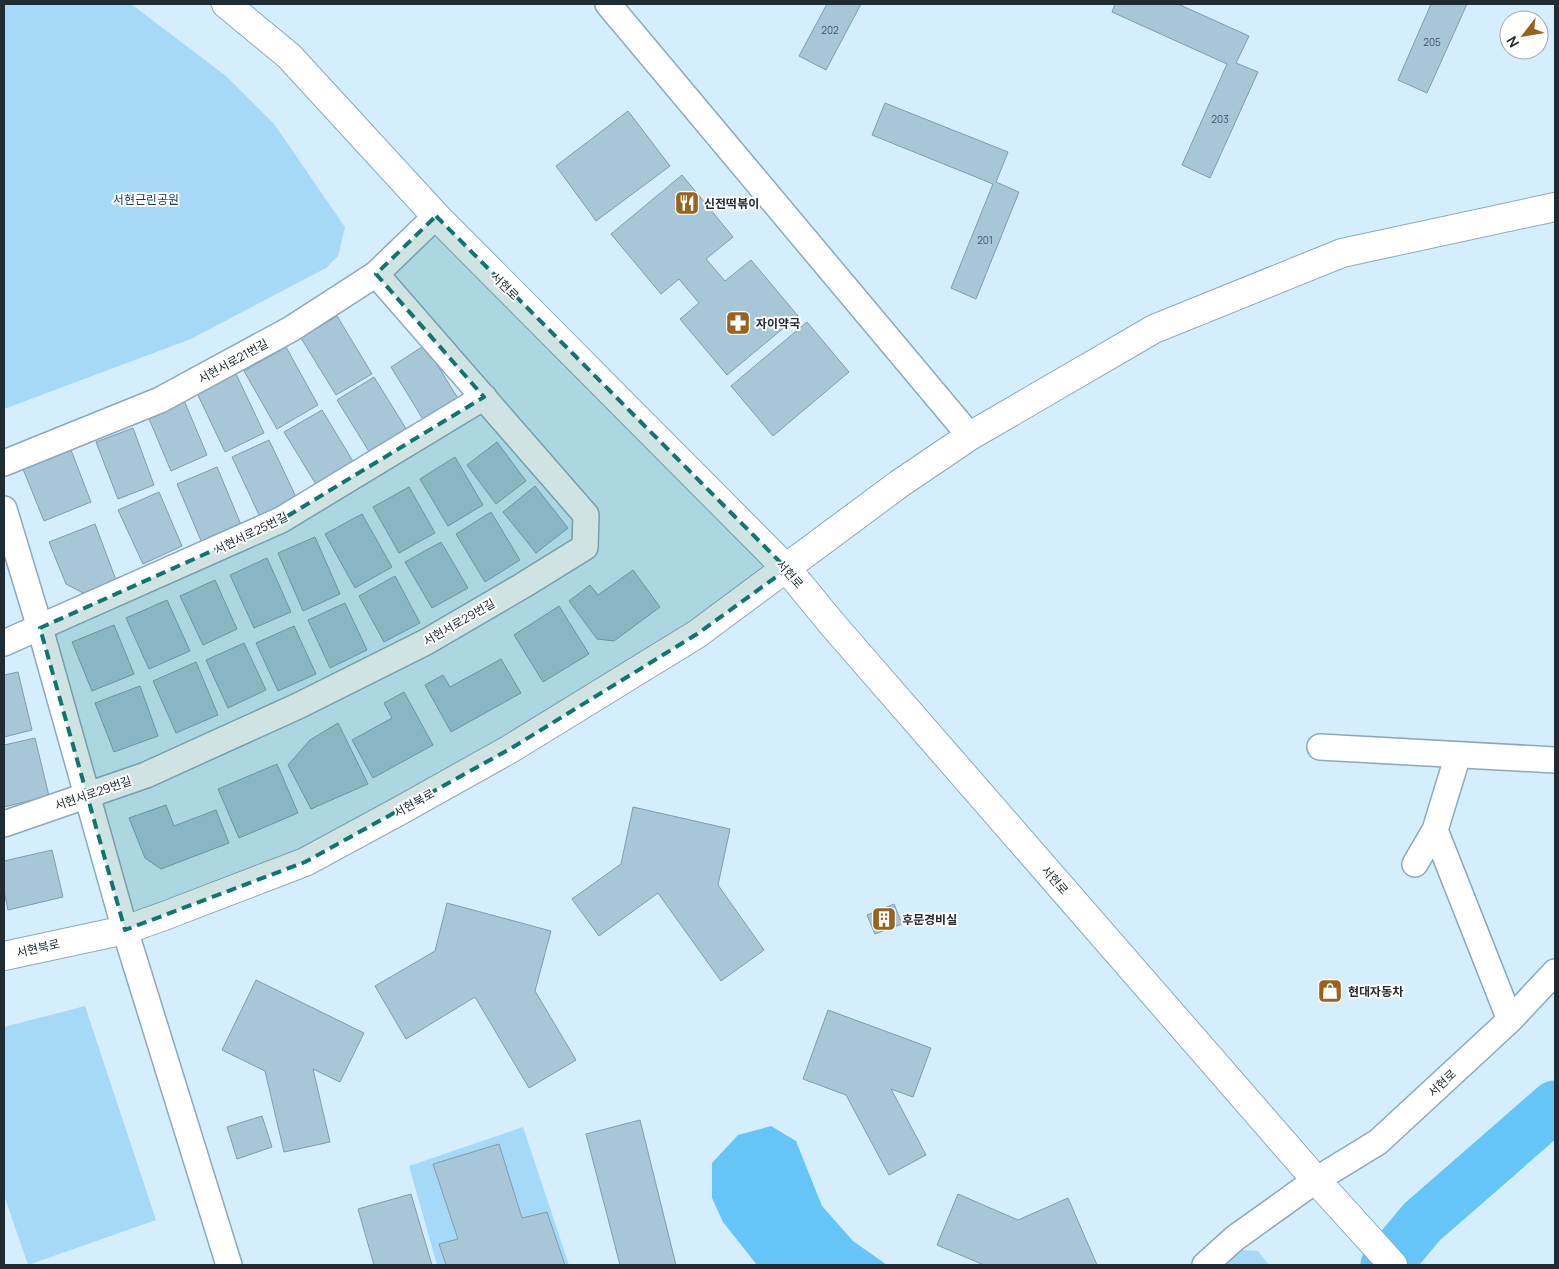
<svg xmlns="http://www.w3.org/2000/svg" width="1559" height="1269" viewBox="0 0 1559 1269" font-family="Manrope,'Noto Sans KR',sans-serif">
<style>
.green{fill:#a6d9f8}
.water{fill:#65c5f9}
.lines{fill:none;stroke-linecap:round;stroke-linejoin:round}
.river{stroke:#65c5f9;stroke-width:51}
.building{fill:#a7c6d8;stroke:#7e9cae}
.minor-casing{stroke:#8ca9bb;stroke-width:28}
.tertiary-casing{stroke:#8ca9bb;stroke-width:30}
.minor{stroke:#fff;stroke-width:25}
.tertiary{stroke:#fff;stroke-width:28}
.marked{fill:#0f766e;fill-opacity:0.2;stroke:#0f766e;stroke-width:4;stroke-dasharray:10 6;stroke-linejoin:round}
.labels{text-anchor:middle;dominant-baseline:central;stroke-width:4;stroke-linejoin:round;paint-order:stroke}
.number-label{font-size:10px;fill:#42525c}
.park-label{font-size:12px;fill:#164055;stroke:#fff}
.poi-label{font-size:12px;font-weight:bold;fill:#202c33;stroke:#fff;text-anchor:start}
.street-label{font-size:12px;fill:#202c33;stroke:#fff}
</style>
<rect width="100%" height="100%" fill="#d4eefd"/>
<path class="green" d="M 4,4 L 131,4 L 226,76 L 274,124 L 345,227 L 338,256 L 326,268 L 191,339 L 4,409 Z
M 85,1006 L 156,1220 L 28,1265 L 4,1195 L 4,1027 Z
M 523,1127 L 569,1265 L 437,1265 L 409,1166 Z
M 1242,1250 L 1258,1251 L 1269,1265 L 1225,1265 Z"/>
<path class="water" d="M 771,1126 L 796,1141 L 822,1206 L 853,1241 L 887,1265 L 757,1265 L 723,1222 L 712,1198 L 712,1163 L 738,1135 Z"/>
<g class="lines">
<path class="river" d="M 1386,1265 L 1422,1222 L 1555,1106"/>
</g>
<path class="building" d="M 827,4 L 861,4 L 826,70 L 799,56 Z
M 1115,4 L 1178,4 L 1249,36 L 1236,63 L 1258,72 L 1210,178 L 1182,165 L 1227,64 L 1112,12 Z
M 1431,4 L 1467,4 L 1427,93 L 1398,80 Z
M 885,103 L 1008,152 L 996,182 L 1019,192 L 976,299 L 951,288 L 993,184 L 872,135 Z
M 628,111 L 670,166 L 596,221 L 556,166 Z
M 682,175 L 733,237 L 706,259 L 725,281 L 751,260 L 798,316 L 727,375 L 680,319 L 699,303 L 679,279 L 661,294 L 611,234 Z
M 337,316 L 372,374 L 336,395 L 301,338 Z
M 807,322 L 849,372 L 773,436 L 731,386 Z
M 425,345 L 459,400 L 424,421 L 391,367 Z
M 286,347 L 318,405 L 277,429 L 244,371 Z
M 236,374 L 264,433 L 225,452 L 197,393 Z
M 374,377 L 410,435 L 373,458 L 337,400 Z
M 183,398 L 207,455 L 171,471 L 147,414 Z
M 322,410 L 354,463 L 317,486 L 284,432 Z
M 133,428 L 154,485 L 118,499 L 96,442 Z
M 269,440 L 297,499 L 260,517 L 232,457 Z
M 497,442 L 526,481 L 496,504 L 467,465 Z
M 71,450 L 91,502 L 44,521 L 23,469 Z
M 455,457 L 483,505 L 448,526 L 420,479 Z
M 217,467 L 242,527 L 202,543 L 177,484 Z
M 535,486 L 568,528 L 536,553 L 503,512 Z
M 409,487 L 435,533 L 399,553 L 373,507 Z
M 159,492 L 182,546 L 143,564 L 118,510 Z
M 491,512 L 520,560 L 485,582 L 456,534 Z
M 362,514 L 392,567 L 355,588 L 325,534 Z
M 95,524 L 116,580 L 83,593 L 66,584 L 49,542 Z
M 315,537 L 340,594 L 303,611 L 278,553 Z
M 441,542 L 468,588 L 432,608 L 405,562 Z
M 267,558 L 291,612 L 254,628 L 230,575 Z
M 633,570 L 660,607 L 614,641 L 597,639 L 569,601 L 590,585 L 598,595 Z
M 395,576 L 420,623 L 384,642 L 359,596 Z
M 215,580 L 237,629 L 203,645 L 180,596 Z
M 167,600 L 190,651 L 149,669 L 126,618 Z
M 345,603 L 367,650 L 330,668 L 308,620 Z
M 559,606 L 589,654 L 543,682 L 514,635 Z
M 114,625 L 134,674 L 92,691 L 72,642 Z
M 294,626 L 316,674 L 278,691 L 256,643 Z
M 244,643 L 266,690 L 228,708 L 206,660 Z
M 501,659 L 521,693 L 451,732 L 425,685 L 443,675 L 450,687 Z
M 196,662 L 218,715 L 176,733 L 153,681 Z
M 18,672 L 32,730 L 4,737 L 4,675 Z
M 140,686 L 158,736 L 114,752 L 95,703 Z
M 404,692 L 433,745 L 373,778 L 352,740 L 392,718 L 384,703 Z
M 338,723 L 368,784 L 311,809 L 288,765 L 310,740 Z
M 35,738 L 49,796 L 4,807 L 4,745 Z
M 277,764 L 298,813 L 239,838 L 218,789 Z
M 166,805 L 174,826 L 216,810 L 229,843 L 161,869 L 145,858 L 129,818 Z
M 633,807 L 730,829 L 718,885 L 764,950 L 721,981 L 658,893 L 599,936 L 572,899 L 621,864 Z
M 52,850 L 63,897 L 8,910 L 4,891 L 4,861 Z
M 447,903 L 551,931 L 535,991 L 576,1060 L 529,1088 L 475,997 L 406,1039 L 375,986 L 435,951 Z
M 894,904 L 902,924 L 875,934 L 867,915 Z
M 256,980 L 364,1033 L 340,1082 L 313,1069 L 330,1142 L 284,1152 L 265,1071 L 222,1050 Z
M 828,1010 L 931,1048 L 913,1097 L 891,1089 L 926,1155 L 889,1175 L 846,1095 L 803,1079 Z
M 262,1116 L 272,1147 L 237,1159 L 227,1127 Z
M 640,1120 L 676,1265 L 620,1265 L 586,1134 Z
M 499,1144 L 522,1218 L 547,1212 L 565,1265 L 446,1265 L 439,1244 L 458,1239 L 433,1164 Z
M 411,1194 L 432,1265 L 374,1265 L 358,1209 Z
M 958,1194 L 1018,1220 L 1068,1198 L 1097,1265 L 984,1265 L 937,1245 Z"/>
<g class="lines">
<defs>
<path id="minor" d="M 608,4 L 970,436
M 4,463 L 160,400 L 291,329 L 376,274 L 436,216
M 4,509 L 40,628 L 125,930 L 229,1265
M 4,643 L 281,520 L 484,397
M 1320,747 L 1555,760
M 4,824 L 146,775 L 298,706 L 426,642 L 522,586 L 585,547 L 586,515 L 376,274
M 1435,830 L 1510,1020
M 1415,864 L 1435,830 L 1458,755
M 1205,1265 L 1235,1238 L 1316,1180 L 1378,1142 L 1510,1020 L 1555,972"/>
<path id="tertiary" d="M 226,4 L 289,56 L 436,216 L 787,569 L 833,625 L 1316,1180 L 1393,1265
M 4,956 L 125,930 L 164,916 L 305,862 L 401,810 L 510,749 L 697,634 L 899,484 L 970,436 L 1154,329 L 1342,253 L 1555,207"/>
</defs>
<use href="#minor" class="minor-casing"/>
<use href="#tertiary" class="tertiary-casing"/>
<use href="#minor" class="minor"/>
<use href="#tertiary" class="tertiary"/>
</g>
<path class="marked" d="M 436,216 L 787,569 L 697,634 L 510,749 L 305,862 L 125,930 L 40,628 L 281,520 L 484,397 L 376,274 Z"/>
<defs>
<symbol id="restaurant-square" viewBox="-11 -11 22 22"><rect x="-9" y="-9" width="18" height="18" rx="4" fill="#99621d" stroke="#fff"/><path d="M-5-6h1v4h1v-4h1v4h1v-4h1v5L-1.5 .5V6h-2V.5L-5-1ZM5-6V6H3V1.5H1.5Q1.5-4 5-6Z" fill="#fff"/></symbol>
<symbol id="pharmacy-square" viewBox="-11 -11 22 22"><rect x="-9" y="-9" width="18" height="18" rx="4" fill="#99621d" stroke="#fff"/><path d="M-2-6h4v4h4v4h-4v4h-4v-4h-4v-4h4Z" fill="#fff"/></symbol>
<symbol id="building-square" viewBox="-11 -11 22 22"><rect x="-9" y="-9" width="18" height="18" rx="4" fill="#99621d" stroke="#fff"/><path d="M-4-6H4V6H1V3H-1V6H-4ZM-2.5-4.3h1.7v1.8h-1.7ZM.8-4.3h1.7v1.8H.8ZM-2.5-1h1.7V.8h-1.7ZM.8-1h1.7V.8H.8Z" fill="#fff"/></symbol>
<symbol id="shop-square" viewBox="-11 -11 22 22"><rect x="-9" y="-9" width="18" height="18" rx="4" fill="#99621d" stroke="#fff"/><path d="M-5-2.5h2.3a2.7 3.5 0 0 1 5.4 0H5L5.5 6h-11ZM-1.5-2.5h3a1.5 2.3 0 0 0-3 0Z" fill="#fff"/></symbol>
</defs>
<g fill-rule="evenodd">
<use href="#restaurant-square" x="673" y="189" width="28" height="28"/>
<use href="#pharmacy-square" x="724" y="309" width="28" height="28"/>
<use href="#building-square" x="870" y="905" width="28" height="28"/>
<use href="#shop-square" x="1316" y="977" width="28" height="28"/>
</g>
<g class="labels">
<g class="number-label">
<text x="830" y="30">202</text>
<text x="1432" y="42">205</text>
<text x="1220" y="119">203</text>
<text x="985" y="240">201</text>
</g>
<g class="park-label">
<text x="146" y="199">서현근린공원</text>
</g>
<g class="poi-label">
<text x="704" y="203">신전떡볶이</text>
<text x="756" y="323">자이약국</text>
<text x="902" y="919">후문경비실</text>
<text x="1348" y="991">현대자동차</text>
</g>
<g class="street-label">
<text transform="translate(505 286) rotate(45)">서현로</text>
<text transform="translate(233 361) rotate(-29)">서현서로21번길</text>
<text transform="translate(251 533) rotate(-26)">서현서로25번길</text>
<text transform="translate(790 574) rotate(49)">서현로</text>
<text transform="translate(459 622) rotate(-30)">서현서로29번길</text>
<text transform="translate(93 793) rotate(-19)">서현서로29번길</text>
<text transform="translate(414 803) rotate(-29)">서현북로</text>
<text transform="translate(1055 880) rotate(49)">서현로</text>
<text transform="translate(38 948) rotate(-13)">서현북로</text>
<text transform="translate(1442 1083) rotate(-43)">서현로</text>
</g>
</g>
<rect width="1559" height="1269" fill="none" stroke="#202c33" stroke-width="10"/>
<g transform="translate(1524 35) rotate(239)"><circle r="24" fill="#ffffff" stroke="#a6abad"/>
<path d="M0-4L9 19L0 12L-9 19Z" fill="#99621d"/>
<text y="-8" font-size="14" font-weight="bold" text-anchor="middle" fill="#202c33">N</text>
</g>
</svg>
